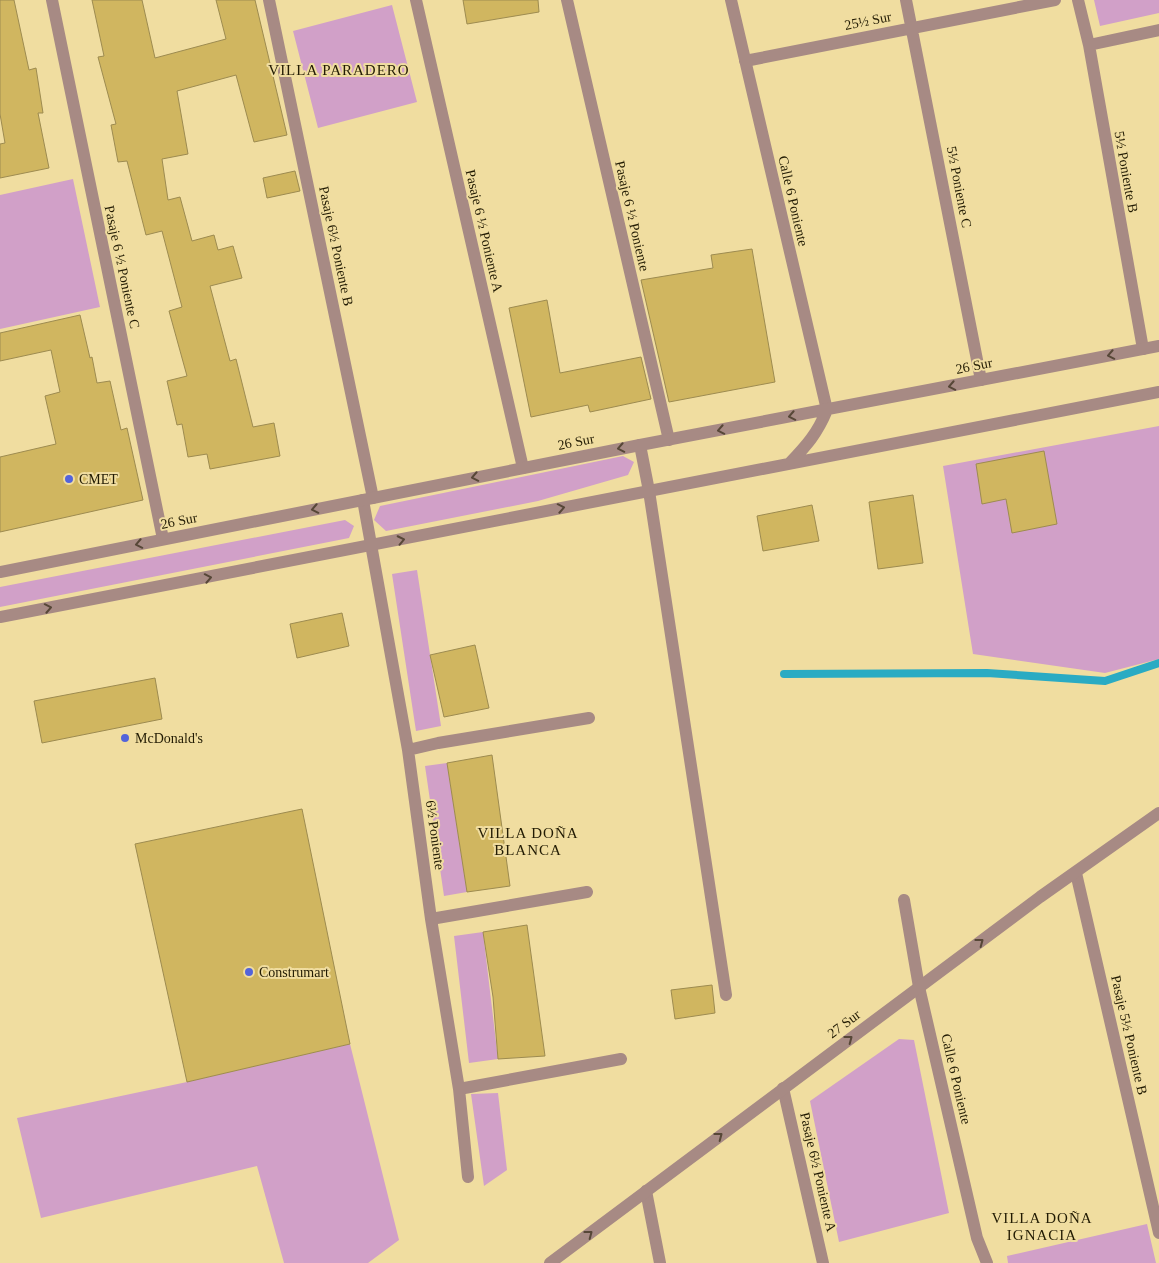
<svg xmlns="http://www.w3.org/2000/svg" width="1159" height="1263" viewBox="0 0 1159 1263" font-family="'Times New Roman',serif">
<style>
.green{fill:#d1a0c8}
.lines{fill:none;stroke-linecap:round;stroke-linejoin:round}
.stream{stroke:#2aabc3;stroke-width:8}
.building{fill:#d0b660;stroke:#9d8b50}
.minor{stroke:#a78a84;stroke-width:12}
.tertiary{stroke:#a78a84;stroke-width:12}
.oneway{stroke:#574737}
.poi-dot{fill:#5364da;stroke:#f0dda0;stroke-width:2}
.labels{text-anchor:middle;dominant-baseline:central;stroke-width:4;stroke-linejoin:round;paint-order:stroke}
.street-label{font-size:14px;fill:#221b03;stroke:#f0dda0}
.poi-label{font-size:14px;fill:#221b03;stroke:#f0dda0;text-anchor:start}
.neighbourhood-label{font-size:15px;letter-spacing:1px;fill:#221b03;stroke:#f0dda0}
</style>
<rect width="100%" height="100%" fill="#f0dda0"/>
<path class="green" d="M 1094,0 L 1159,0 L 1159,13 L 1100,26 Z
M 392,5 L 417,102 L 318,128 L 293,31 Z
M 73,179 L 100,307 L 0,329 L 0,195 Z
M 1159,426 L 1159,659 L 1105,673 L 973,654 L 943,466 Z
M 623,456 L 634,462 L 628,475 L 538,501 L 386,531 L 374,520 L 380,506 Z
M 345,520 L 354,526 L 349,538 L 0,607 L 0,587 Z
M 417,570 L 441,726 L 416,731 L 392,574 Z
M 447,763 L 467,892 L 444,896 L 425,766 Z
M 483,932 L 498,1059 L 469,1063 L 454,936 Z
M 899,1039 L 914,1040 L 949,1213 L 839,1242 L 810,1101 Z
M 350,1044 L 399,1240 L 368,1263 L 284,1263 L 257,1166 L 41,1218 L 17,1118 L 187,1082 Z
M 498,1093 L 507,1170 L 484,1186 L 471,1094 Z
M 1147,1224 L 1156,1263 L 1008,1263 L 1007,1256 Z"/>
<g class="lines">
<path class="stream" d="M 784,674 L 987,673 L 1105,681 L 1159,663"/>
</g>
<path class="building" d="M 0,0 L 14,0 L 29,70 L 36,68 L 43,113 L 38,113 L 49,168 L 0,178 L 0,144 L 5,143 L 0,114 Z
M 92,0 L 142,0 L 155,58 L 226,39 L 216,0 L 255,0 L 287,135 L 254,142 L 236,75 L 177,91 L 188,154 L 162,159 L 168,200 L 180,197 L 192,241 L 214,235 L 218,250 L 233,246 L 242,278 L 210,286 L 230,361 L 236,359 L 253,427 L 274,423 L 280,456 L 210,469 L 207,454 L 188,457 L 182,424 L 177,425 L 167,381 L 187,376 L 169,311 L 182,307 L 162,231 L 146,235 L 127,161 L 118,162 L 111,125 L 116,124 L 98,57 L 104,56 Z
M 463,0 L 538,0 L 539,12 L 467,24 Z
M 295,171 L 300,191 L 267,198 L 263,178 Z
M 752,249 L 775,382 L 669,402 L 641,280 L 713,268 L 711,255 Z
M 547,300 L 560,373 L 641,357 L 651,399 L 590,412 L 588,405 L 531,417 L 509,308 Z
M 80,315 L 90,358 L 92,357 L 97,383 L 110,381 L 121,430 L 127,428 L 143,500 L 0,532 L 0,457 L 56,444 L 45,396 L 60,392 L 51,350 L 0,361 L 0,333 Z
M 1044,451 L 1057,524 L 1012,533 L 1006,499 L 982,504 L 976,464 Z
M 913,495 L 923,563 L 878,569 L 869,502 Z
M 812,505 L 819,541 L 763,551 L 757,516 Z
M 342,613 L 349,646 L 297,658 L 290,624 Z
M 475,645 L 489,708 L 444,717 L 430,655 Z
M 155,678 L 162,719 L 42,743 L 34,701 Z
M 492,755 L 510,886 L 467,892 L 447,763 Z
M 302,809 L 350,1044 L 187,1082 L 135,844 Z
M 527,925 L 545,1056 L 498,1059 L 493,997 L 483,932 Z
M 712,985 L 715,1013 L 675,1019 L 671,990 Z"/>
<g class="lines">
<path class="minor" d="M 52,0 L 163,539
M 269,0 L 373,498
M 416,0 L 523,468
M 567,0 L 669,440
M 731,0 L 827,410
M 906,0 L 981,380
M 1078,0 L 1089,45 L 1143,349
M 1089,45 L 1159,30
M 745,61 L 1055,0
M 640,445 L 649,491 L 726,995
M 363,500 L 408,750 L 431,919 L 459,1089 L 468,1177
M 408,750 L 438,743 L 589,718
M 1076,873 L 1159,1233
M 904,900 L 919,987 L 977,1238 L 987,1263
M 431,919 L 587,892
M 783,1088 L 823,1263
M 459,1089 L 621,1059
M 646,1191 L 660,1263"/>
<path class="tertiary" d="M 789,464 C 807,445 817,434 827,410
M 0,572 L 640,445 L 1159,346
M 0,617 C 387,544 773,467 1159,392
M 550,1263 L 1040,897 L 1159,813"/>
</g>
<defs><path id="oneway-chevron" d="M-2-3.5L2.5 0L-2 3.5" fill="none" stroke-width="1.6" stroke-linecap="round" stroke-linejoin="round" transform="scale(1.25)"/></defs>
<g class="oneway">
<use href="#oneway-chevron" transform="translate(1111 355) rotate(169)"/>
<use href="#oneway-chevron" transform="translate(952 386) rotate(169)"/>
<use href="#oneway-chevron" transform="translate(792 416) rotate(169)"/>
<use href="#oneway-chevron" transform="translate(721 430) rotate(169)"/>
<use href="#oneway-chevron" transform="translate(621 448) rotate(169)"/>
<use href="#oneway-chevron" transform="translate(475 477) rotate(169)"/>
<use href="#oneway-chevron" transform="translate(561 508) rotate(-11)"/>
<use href="#oneway-chevron" transform="translate(315 509) rotate(169)"/>
<use href="#oneway-chevron" transform="translate(401 540) rotate(-12)"/>
<use href="#oneway-chevron" transform="translate(139 544) rotate(169)"/>
<use href="#oneway-chevron" transform="translate(208 578) rotate(-11)"/>
<use href="#oneway-chevron" transform="translate(48 608) rotate(-11)"/>
<use href="#oneway-chevron" transform="translate(980 942) rotate(-37)"/>
<use href="#oneway-chevron" transform="translate(849 1039) rotate(-37)"/>
<use href="#oneway-chevron" transform="translate(719 1136) rotate(-37)"/>
<use href="#oneway-chevron" transform="translate(589 1234) rotate(-37)"/>
</g>
<g class="poi-dot">
<circle cx="69" cy="479" r="5"/>
<circle cx="125" cy="738" r="5"/>
<circle cx="249" cy="972" r="5"/>
</g>
<g class="labels">
<g class="street-label">
<text transform="translate(868 21) rotate(-11)">25½ Sur</text>
<text transform="translate(1126 172) rotate(80)">5½ Poniente B</text>
<text transform="translate(959 187) rotate(79)">5½ Poniente C</text>
<text transform="translate(793 201) rotate(77)">Calle 6 Poniente</text>
<text transform="translate(632 216) rotate(77)">Pasaje 6 ½ Poniente</text>
<text transform="translate(484 231) rotate(77)">Pasaje 6 ½ Poniente A</text>
<text transform="translate(336 246) rotate(78)">Pasaje 6½ Poniente B</text>
<text transform="translate(122 267) rotate(78)">Pasaje 6 ½ Poniente C</text>
<text transform="translate(974 366) rotate(-11)">26 Sur</text>
<text transform="translate(576 442) rotate(-11)">26 Sur</text>
<text transform="translate(179 521) rotate(-11)">26 Sur</text>
<text transform="translate(435 835) rotate(82)">6½ Poniente</text>
<text transform="translate(844 1024) rotate(-37)">27 Sur</text>
<text transform="translate(1129 1035) rotate(77)">Pasaje 5½ Poniente B</text>
<text transform="translate(956 1079) rotate(77)">Calle 6 Poniente</text>
<text transform="translate(818 1172) rotate(77)">Pasaje 6½ Poniente A</text>
</g>
<g class="poi-label">
<text x="79" y="479">CMET</text>
<text x="135" y="738">McDonald's</text>
<text x="259" y="972">Construmart</text>
</g>
<g class="neighbourhood-label">
<text x="339" y="70">VILLA PARADERO</text>
<text x="528" y="833">VILLA DOÑA<tspan x="528" dy="17">BLANCA</tspan></text>
<text x="1042" y="1218">VILLA DOÑA<tspan x="1042" dy="17">IGNACIA</tspan></text>
</g>
</g>
</svg>
